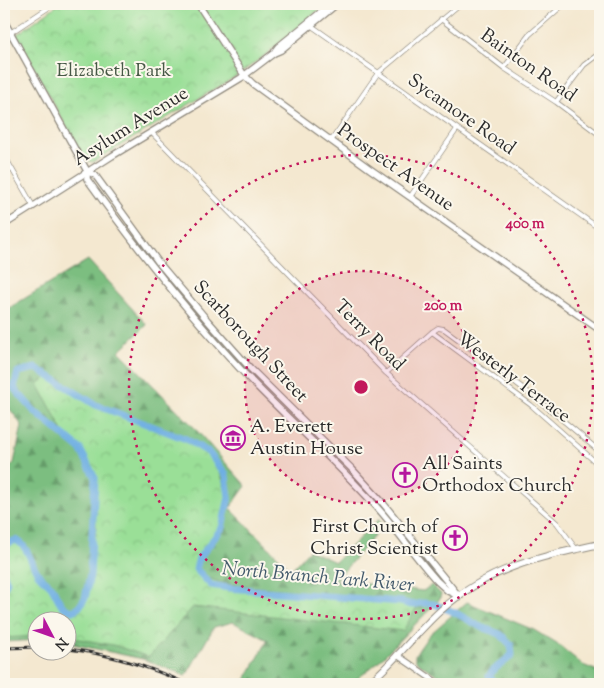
<svg xmlns="http://www.w3.org/2000/svg" width="604" height="688" viewBox="0 0 604 688" font-family="'Sorts Mill Goudy',serif">
<style>
.forest{fill:url(#forest-firs);stroke:#537456}
.park{fill:url(#park-crowns);stroke:#628561}
.lines{fill:none;stroke-linecap:round;stroke-linejoin:round}
.river{stroke:#6eafe2;stroke-width:7}
.minor-casing{stroke:#908a7e;stroke-width:5.5}
.tertiary-casing{stroke:#908a7e;stroke-width:7}
.secondary-casing{stroke:#908a7e;stroke-width:8}
.trunk-casing{stroke:#908a7e;stroke-width:8}
.minor{stroke:#fff;stroke-width:4}
.tertiary{stroke:#fff;stroke-width:5}
.secondary{stroke:#fff;stroke-width:5.5}
.trunk{stroke:#fff;stroke-width:6}
.rail-casing{stroke:#2b2b2b;stroke-width:3}
.rail{stroke:#fbf7ec;stroke-width:1;stroke-dasharray:4;stroke-linecap:butt}
.ring{fill:none;stroke:#c2185b;stroke-width:2.5;stroke-dasharray:2.5 5}
.labels{text-anchor:middle;dominant-baseline:central;stroke-width:4;stroke-linejoin:round;paint-order:stroke}
.street-label{font-size:19px;fill:#2b2b2b;stroke:#fbf7ec}
.park-label{font-size:19px;fill:#475846;stroke:#fbf7ec}
.poi-label{font-size:19px;fill:#2b2b2b;stroke:#fbf7ec;text-anchor:start}
.water-label{font-size:20px;font-style:italic;fill:#42596b;stroke:#fbf7ec}
.centre{fill:#c2185b;stroke:#fbf7ec;stroke-width:2.5}
.ring-label{font-size:15px;text-anchor:middle;font-weight:bold;fill:#c2185b;stroke:#fbf7ec;stroke-width:4;stroke-linejoin:round;paint-order:stroke}
</style>
<defs>
<pattern id="forest-firs" width="22" height="20" patternUnits="userSpaceOnUse" patternTransform="scale(1.25)"><rect width="22" height="20" fill="#7bbe80"/><path d="M5 1l3.5 6h-7zM16 11l3.5 6h-7z" fill="#659b69"/></pattern>
<pattern id="park-crowns" width="20" height="18" patternUnits="userSpaceOnUse" patternTransform="scale(1.25)"><rect width="20" height="18" fill="#9adf97"/><path d="M2 6a3 3 0 1 1 6 0M12 15a3 3 0 1 1 6 0" fill="none" stroke="#85c082"/></pattern>
</defs>
<rect width="100%" height="100%" fill="#fbf7ec"/>
<filter id="ink" filterUnits="userSpaceOnUse"><feTurbulence type="fractalNoise" baseFrequency=".02" numOctaves="2"/><feDisplacementMap in="SourceGraphic" scale="10" xChannelSelector="R" yChannelSelector="G"/><feConvolveMatrix kernelMatrix="1 2 1 2 8 2 1 2 1" color-interpolation-filters="sRGB"/></filter>
<filter id="wash" filterUnits="userSpaceOnUse"><feTurbulence type="fractalNoise" baseFrequency=".0096" numOctaves="4" result="noise"/><feDisplacementMap in="SourceGraphic" scale="20" xChannelSelector="R" yChannelSelector="G"/><feGaussianBlur stdDeviation="1.12" result="paint"/><feColorMatrix in="noise" values="0 0 0 0 0 0 0 0 0 0 0 0 0 0 0 0 0 1.4 0 .05"/><feComposite in="paint" operator="in"/></filter>
<g filter="url(#wash)">
<rect width="100%" height="100%" fill="#f4e8d0"/>
<path class="forest" d="M 88,260 L 147,325 L 119,351 L 191,424 L 246,486 L 230,508 L 291,570 L 309,550 L 335,562 L 379,519 L 382,527 L 336,580 L 423,591 L 432,585 L 441,594 L 439,600 L 378,662 L 351,684 L 247,684 L 246,679 L 268,640 L 233,622 L 214,627 L 186,676 L 143,659 L 68,643 L 68,620 L 38,620 L 37,640 L 4,642 L 4,473 L 14,463 L 22,426 L 14,414 L 4,403 L 4,311 Z
M 467,602 L 534,630 L 560,646 L 583,665 L 600,672 L 600,684 L 450,684 C 439,675 426,669 415,660 L 415,655 L 429,635 Z"/>
<path class="park" d="M 59,4 L 326,4 L 264,56 L 235,77 L 93,162 L 87,161 L 83,157 L 16,35 Z
M 51,374 L 88,399 L 199,444 C 213,455 219,466 223,482 C 225,489 229,498 229,504 C 228,527 196,548 198,565 C 200,578 218,582 228,584 L 357,597 L 418,605 L 403,631 L 193,607 L 149,657 L 113,645 L 68,637 L 68,620 L 38,620 L 37,636 L 4,638 L 4,590 L 7,585 L 7,581 L 4,576 L 4,546 L 13,540 L 19,540 L 28,551 L 33,569 L 50,586 L 64,609 L 78,609 L 84,602 L 91,581 L 92,559 L 96,527 L 93,470 L 87,457 L 70,444 L 38,384 Z"/>
<g class="lines">
<path class="river" d="M 4,547 L 6,544 L 16,540 C 28,546 30,561 37,572 C 40,578 47,581 51,586 C 58,596 59,609 73,611 L 79,607 L 85,598 L 90,575 L 95,478 L 80,449 L 34,411 L 14,388 L 18,372 L 36,368 L 96,405 L 186,439 L 208,452 L 226,475 L 229,497 L 222,528 L 199,558 L 196,569 L 211,585 L 229,588 L 401,602 L 412,605 L 423,603 L 434,604 L 454,612 L 481,627 L 500,634 L 511,645 L 512,655 C 504,662 495,667 489,676 L 495,684
M 4,575 L 7,582 L 4,587"/>
</g>
</g>
<g filter="url(#ink)">
<g class="lines">
<defs>
<path id="minor" d="M 441,19 L 504,68 L 556,102 L 600,135
M 309,24 L 600,229
M 4,37 L 54,4
M 504,68 L 529,35 L 564,4
M 556,102 L 584,65 L 600,53
M 151,132 L 386,373 L 557,523 L 576,549
M 331,141 L 378,73 L 460,4
M 4,155 L 33,206
M 410,197 L 457,129
M 432,332 L 531,405 L 600,466
M 386,373 L 432,332 L 438,328 L 444,329 C 498,368 550,408 600,452"/>
<path id="tertiary" d="M 397,655 L 439,684"/>
<path id="secondary" d="M 198,4 L 244,75 L 253,84 L 370,169 L 600,330
M 4,21 L 87,171 L 87,179 C 136,247 187,312 244,373 C 287,418 333,459 375,505 C 397,529 415,557 437,581 L 448,591 L 459,596
M 275,51 L 278,47 L 331,4
M 87,171 L 95,175 L 159,263 L 208,321 L 250,368 L 352,469 L 382,502 L 458,595
M 4,225 L 112,156 L 241,78 L 274,53 L 281,50 L 337,4"/>
<path id="trunk" d="M 368,684 C 394,662 415,634 440,611 C 489,567 539,557 600,544"/>
</defs>
<use href="#minor" class="minor-casing"/>
<use href="#tertiary" class="tertiary-casing"/>
<use href="#secondary" class="secondary-casing"/>
<use href="#trunk" class="trunk-casing"/>
<use href="#minor" class="minor"/>
<use href="#tertiary" class="tertiary"/>
<use href="#secondary" class="secondary"/>
<use href="#trunk" class="trunk"/>
<defs>
<path id="rail" d="M 4,648 L 38,647
M 68,649 C 110,654 148,666 187,684"/>
</defs>
<use href="#rail" class="rail-casing"/>
<use href="#rail" class="rail"/>
</g>
</g>
<circle cx="361" cy="387" r="116" fill="#c2185b" fill-opacity=".12"/>
<g class="ring">
<circle cx="361" cy="387" r="116"/>
<circle cx="361" cy="387" r="232"/>
</g>
<defs>
<symbol id="museum-ring" viewBox="-11 -11 22 22"><circle r="9.5" fill="#fbf7ec" stroke="#b5179e" stroke-width="1.5"/><path d="M0-6L6-3V-2H-6V-3ZM-5-1h2V3h-2ZM-1-1h2V3h-2ZM3-1h2V3H3ZM-6 4H6V6H-6Z" fill="#b5179e"/></symbol>
<symbol id="church-ring" viewBox="-11 -11 22 22"><circle r="9.5" fill="#fbf7ec" stroke="#b5179e" stroke-width="1.5"/><path d="M-1.2-6h2.4v3.5h3.3v2.4h-3.3V6h-2.4V-.1h-3.3v-2.4h3.3Z" fill="#b5179e"/></symbol>
</defs>
<g fill-rule="evenodd">
<use href="#museum-ring" x="219" y="424" width="28" height="28"/>
<use href="#church-ring" x="391" y="461" width="28" height="28"/>
<use href="#church-ring" x="441" y="524" width="28" height="28"/>
</g>
<g class="labels">
<g class="street-label">
<text transform="translate(528 66) rotate(35)">Bainton Road</text>
<text transform="translate(461 115) rotate(35)">Sycamore Road</text>
<text transform="translate(131 127) rotate(-32)">Asylum Avenue</text>
<text transform="translate(395 168) rotate(35)">Prospect Avenue</text>
<text transform="translate(369 336) rotate(45)">Terry Road</text>
<text transform="translate(250 342) rotate(47)">Scarborough Street</text>
<text transform="translate(513 378) rotate(37)">Westerly Terrace</text>
</g>
<g class="park-label">
<text x="114" y="71">Elizabeth Park</text>
</g>
<g class="poi-label">
<text x="250" y="427">A. Everett<tspan x="250" dy="22">Austin House</tspan></text>
<text x="422" y="464">All Saints<tspan x="422" dy="22">Orthodox Church</tspan></text>
<text x="438" y="527" text-anchor="end">First Church of<tspan x="438" dy="22">Christ Scientist</tspan></text>
</g>
<g class="water-label">
<text transform="translate(318 578) rotate(5)">North Branch Park River</text>
</g>
</g>
<circle cx="361" cy="387" r="8" class="centre"/>
<g class="ring-label">
<text x="525" y="228">400 m</text>
<text x="443" y="310">200 m</text>
</g>
<rect width="604" height="688" fill="none" stroke="#fbf7ec" stroke-width="20"/>
<g transform="translate(52 636) rotate(131)"><circle r="24" fill="#fbf7ec" stroke="#a8a59f"/>
<path d="M0-4L9 19L0 12L-9 19Z" fill="#b5179e"/>
<text y="-8" font-size="14" font-weight="bold" text-anchor="middle" fill="#2b2b2b">N</text>
</g>
</svg>
